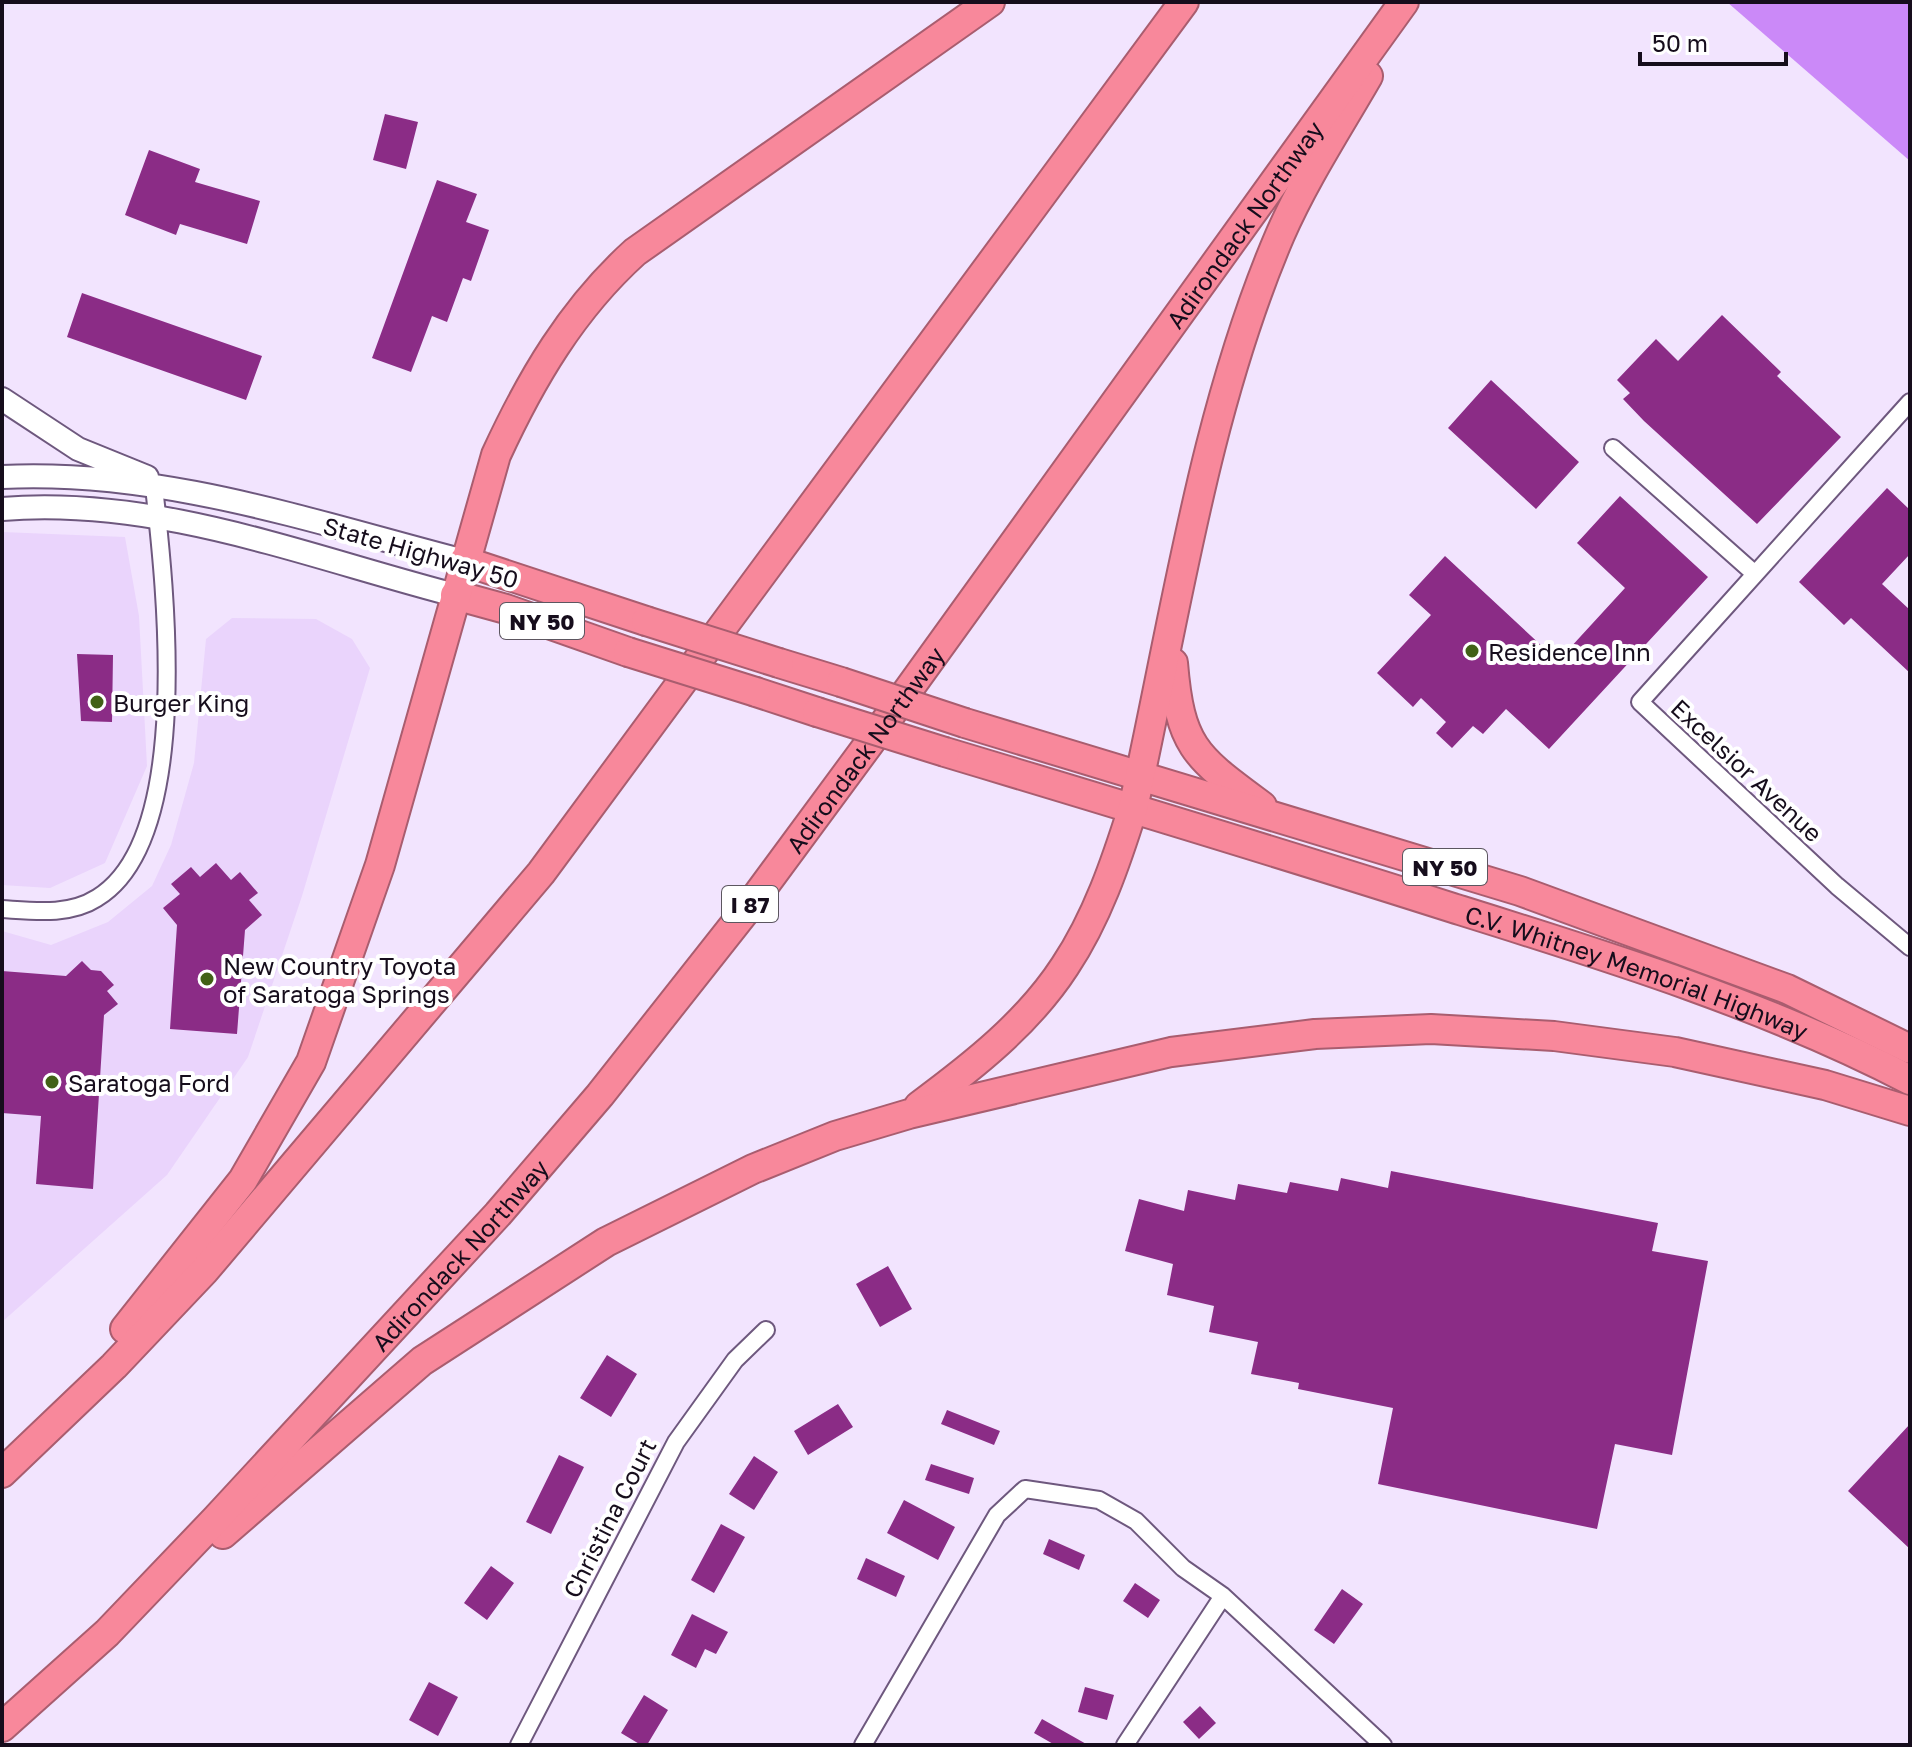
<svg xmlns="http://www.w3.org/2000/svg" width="1912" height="1747" viewBox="0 0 1912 1747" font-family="'Golos Text',sans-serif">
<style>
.built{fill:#ead4fc}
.forest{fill:#cb89f8}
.building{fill:#8b2c86}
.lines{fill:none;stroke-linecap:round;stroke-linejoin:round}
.street-casing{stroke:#6e587e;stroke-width:20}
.secondary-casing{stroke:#6e587e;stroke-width:26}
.highway-casing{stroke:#a95d6f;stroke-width:32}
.street{stroke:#fff;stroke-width:16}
.secondary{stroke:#fff;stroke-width:22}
.highway{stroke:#f8889b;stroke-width:28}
.highway-bridge-casing{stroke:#a95d6f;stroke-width:32;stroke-linecap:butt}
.highway-bridge{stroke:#f8889b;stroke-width:28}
.poi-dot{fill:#416116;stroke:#fff;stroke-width:3}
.labels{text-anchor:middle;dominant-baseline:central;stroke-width:8;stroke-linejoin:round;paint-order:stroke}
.shield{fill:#fff;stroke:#5c5660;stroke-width:2}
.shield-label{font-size:22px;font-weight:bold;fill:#160d1c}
.street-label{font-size:24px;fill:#160d1c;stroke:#fff}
.poi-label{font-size:24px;fill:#160d1c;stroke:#fff;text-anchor:start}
</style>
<rect width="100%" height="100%" fill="#f2e4fe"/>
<path class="built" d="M 2,532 L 125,537 L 139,616 L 147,766 L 105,863 L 50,888 L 2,885 Z
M 232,618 L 316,619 L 352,639 L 370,668 L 302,896 L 248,1057 L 167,1175 L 2,1322 L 2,931 L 51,945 L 108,922 L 152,886 L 171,845 L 194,763 L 206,639 Z"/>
<path class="forest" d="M 1727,2 L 1910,2 L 1910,161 Z"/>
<path class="building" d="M 385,114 L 418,122 L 406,169 L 373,160 Z
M 149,150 L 200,169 L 195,182 L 260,201 L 247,244 L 180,224 L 176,235 L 125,215 Z
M 437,180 L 477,194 L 466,222 L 489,230 L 471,281 L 463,278 L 447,322 L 432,316 L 411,372 L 372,358 Z
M 82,293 L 262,356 L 246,400 L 67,337 Z
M 1722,315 L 1781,372 L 1777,376 L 1841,437 L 1757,524 L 1644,421 L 1623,399 L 1630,393 L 1617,380 L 1656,339 L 1678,361 Z
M 1491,380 L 1579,462 L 1536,509 L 1448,428 Z
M 1887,488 L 1910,510 L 1910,554 L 1882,584 L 1910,610 L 1910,673 L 1851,618 L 1844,625 L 1799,582 Z
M 1620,496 L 1708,577 L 1549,749 L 1506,709 L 1483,734 L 1473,726 L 1452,748 L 1436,733 L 1446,722 L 1421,698 L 1413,707 L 1377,673 L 1431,615 L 1409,595 L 1445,556 L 1558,661 L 1625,588 L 1577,543 Z
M 77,654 L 113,655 L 112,722 L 81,721 Z
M 216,863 L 231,880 L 240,872 L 258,893 L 249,900 L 262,915 L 245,930 L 237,1034 L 170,1029 L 177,925 L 163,908 L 180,894 L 171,884 L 191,867 L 200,877 Z
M 82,961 L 91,970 L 101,971 L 114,985 L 107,991 L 118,1004 L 104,1015 L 93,1189 L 36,1184 L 41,1116 L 2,1113 L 2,971 L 66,976 Z
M 1391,1171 L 1658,1223 L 1652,1251 L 1708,1261 L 1672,1455 L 1615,1444 L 1597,1529 L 1378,1484 L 1393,1408 L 1298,1389 L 1299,1383 L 1251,1374 L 1258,1342 L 1209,1332 L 1214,1306 L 1167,1295 L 1173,1264 L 1125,1251 L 1139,1199 L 1184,1211 L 1188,1190 L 1235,1200 L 1238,1184 L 1287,1193 L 1290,1182 L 1338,1191 L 1341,1178 L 1388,1188 Z
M 888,1266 L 912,1309 L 880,1327 L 856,1284 Z
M 607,1355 L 637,1374 L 611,1417 L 580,1398 Z
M 838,1404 L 853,1427 L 808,1455 L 794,1431 Z
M 947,1410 L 1000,1431 L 994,1445 L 941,1424 Z
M 1910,1424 L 1910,1549 L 1848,1491 Z
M 559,1455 L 584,1467 L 551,1534 L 526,1522 Z
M 754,1456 L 778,1472 L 754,1510 L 729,1494 Z
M 931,1464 L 974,1478 L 969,1494 L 925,1480 Z
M 904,1500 L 955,1527 L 938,1560 L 887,1533 Z
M 721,1524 L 745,1537 L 714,1593 L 691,1580 Z
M 1049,1539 L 1085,1555 L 1079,1570 L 1043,1554 Z
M 866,1558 L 905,1576 L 896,1597 L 857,1579 Z
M 491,1566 L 514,1583 L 487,1620 L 464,1603 Z
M 1135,1583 L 1160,1600 L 1148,1618 L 1123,1601 Z
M 1342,1589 L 1363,1604 L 1334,1644 L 1314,1630 Z
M 692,1614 L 728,1632 L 716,1654 L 705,1649 L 696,1668 L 671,1655 Z
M 429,1682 L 458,1697 L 438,1736 L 409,1720 Z
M 1085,1687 L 1114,1695 L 1107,1720 L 1078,1712 Z
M 644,1695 L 668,1710 L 647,1745 L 641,1745 L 621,1733 Z
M 1200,1706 L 1216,1723 L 1199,1739 L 1183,1722 Z
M 1042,1719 L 1088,1745 L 1055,1745 L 1034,1733 Z"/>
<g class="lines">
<defs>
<path id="street" d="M 1910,402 L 1640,702 L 1837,886 L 1910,947
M 1613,448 L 1755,574
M 2,909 C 33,911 69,916 97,898 C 194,839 165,585 154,487
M 519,1745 L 676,1442 L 735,1360 L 766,1330
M 863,1745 L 997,1515 L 1025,1489 L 1099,1500 L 1136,1521 L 1183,1568 L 1223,1596 L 1383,1745
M 1125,1745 L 1223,1596"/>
<path id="secondary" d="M 2,399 L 78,449 L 147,477
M 2,477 C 160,469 313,522 464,561
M 2,509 C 157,496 308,557 455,595"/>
<g id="highway">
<path d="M 464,561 L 646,621"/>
<path d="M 455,595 L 506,609 L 628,652"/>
<path d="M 779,663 L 841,682"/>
<path d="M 1173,663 C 1180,748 1196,757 1262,806"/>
<path d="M 756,692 L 817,712"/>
<path d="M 965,723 L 1520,891 L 1787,989 L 1910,1049"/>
<path id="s1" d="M 945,752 C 1115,803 1284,854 1453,908 C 1607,956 1766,1005 1910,1080"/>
<path d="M 919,1106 C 973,1066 1028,1023 1065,966 C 1097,918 1116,862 1133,808 C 1175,620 1204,412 1280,235 C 1304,180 1338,128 1368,76"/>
<path d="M 125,1329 L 243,1180 L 311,1062 L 380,865 L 496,455 C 531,379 572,309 635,252 L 990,2"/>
<path d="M 2,1473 L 114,1366 L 205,1270 L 541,873 L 1184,2"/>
<path d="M 223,1534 L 422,1361 L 606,1242 L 753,1169 L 835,1136 L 909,1114 L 1171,1052 L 1315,1034 L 1431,1029 L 1554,1036 L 1675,1052 L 1825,1085 L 1910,1111"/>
<path id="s2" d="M 2,1727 L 107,1633 L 216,1519 L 498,1214 L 600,1095 L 750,905 L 888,718 L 1404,2"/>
</g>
</defs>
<use href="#street" class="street-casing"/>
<use href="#secondary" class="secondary-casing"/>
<use href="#highway" class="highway-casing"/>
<use href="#street" class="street"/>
<use href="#secondary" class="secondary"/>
<use href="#highway" class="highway"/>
<defs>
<path id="highway-bridge" d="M 646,621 L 779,663
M 628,652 L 756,692
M 841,682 L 965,723
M 817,712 L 945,752"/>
</defs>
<use href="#highway-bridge" class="highway-bridge-casing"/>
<use href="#highway-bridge" class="highway-bridge"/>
</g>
<g class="poi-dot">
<circle cx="1472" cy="651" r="8"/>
<circle cx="97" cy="702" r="8"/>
<circle cx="207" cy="979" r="8"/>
<circle cx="52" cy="1082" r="8"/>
</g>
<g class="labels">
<g class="shield">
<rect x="500" y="603" width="84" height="36" rx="6"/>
<rect x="1403" y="849" width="84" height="36" rx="6"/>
<rect x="722" y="886" width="56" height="36" rx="6"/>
</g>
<g class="shield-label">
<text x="542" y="621">NY 50</text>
<text x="1445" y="867">NY 50</text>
<text x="750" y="904">I 87</text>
</g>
<g class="street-label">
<text stroke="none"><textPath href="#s2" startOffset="1954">Adirondack Northway</textPath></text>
<text transform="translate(421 552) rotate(16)">State Highway 50</text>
<text stroke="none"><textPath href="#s2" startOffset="1306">Adirondack Northway</textPath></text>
<text transform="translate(1747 770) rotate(43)">Excelsior Avenue</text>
<text stroke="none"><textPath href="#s1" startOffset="726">C.V. Whitney Memorial Highway</textPath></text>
<text stroke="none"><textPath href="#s2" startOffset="658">Adirondack Northway</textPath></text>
<text transform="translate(609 1518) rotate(-63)">Christina Court</text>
</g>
<g class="poi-label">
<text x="1488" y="651">Residence Inn</text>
<text x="113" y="702">Burger King</text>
<text x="223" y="965">New Country Toyota<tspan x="223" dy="28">of Saratoga Springs</tspan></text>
<text x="68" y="1082">Saratoga Ford</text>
</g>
</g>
<rect width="1912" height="1747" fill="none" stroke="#160d1c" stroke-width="8"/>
<path d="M1640 52v12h146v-12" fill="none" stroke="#160d1c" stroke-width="4"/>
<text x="1652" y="52" font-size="24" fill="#160d1c" stroke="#ffffff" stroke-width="6" paint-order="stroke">50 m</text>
</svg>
